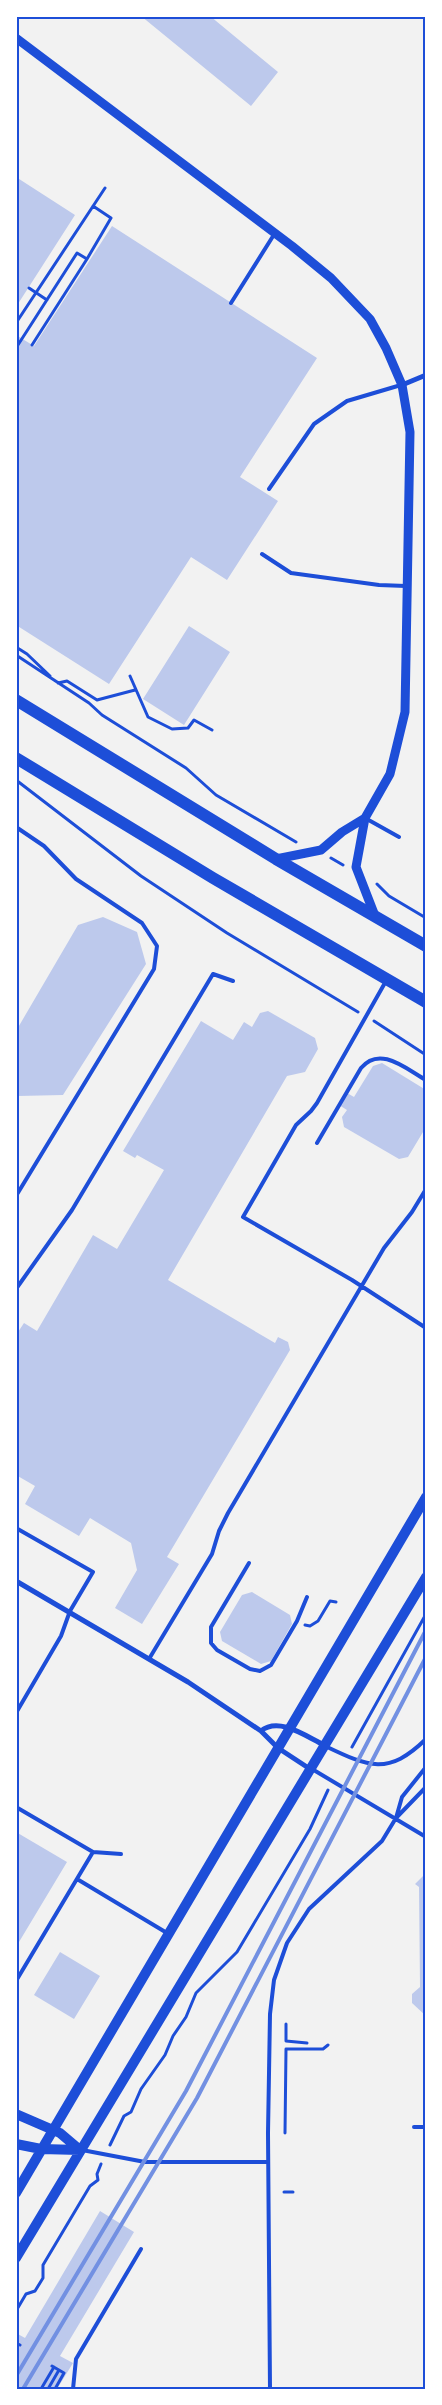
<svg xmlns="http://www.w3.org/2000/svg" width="442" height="2405" viewBox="0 0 442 2405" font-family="'DM Sans',sans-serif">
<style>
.building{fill:#bdc9ec}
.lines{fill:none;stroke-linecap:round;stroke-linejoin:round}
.path{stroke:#1d4ed8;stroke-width:3}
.service{stroke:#1d4ed8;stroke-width:4}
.minor{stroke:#1d4ed8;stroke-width:5}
.tertiary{stroke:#1d4ed8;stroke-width:9}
.secondary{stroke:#1d4ed8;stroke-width:10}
.primary{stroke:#1d4ed8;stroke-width:12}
.rail{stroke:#7290e2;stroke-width:4}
.neatline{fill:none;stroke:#1d4ed8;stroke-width:2}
</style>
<rect width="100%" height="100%" fill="#f2f2f2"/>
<path class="building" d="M 141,16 L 210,16 L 278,72 L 251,106 Z
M 16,177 L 75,215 L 16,307 Z
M 112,226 L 317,358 L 240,477 L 278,501 L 227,580 L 191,557 L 109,684 L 16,625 L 16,335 L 34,346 Z
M 189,626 L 230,652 L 184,725 L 143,699 Z
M 103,917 L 137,932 L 146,964 L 63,1095 L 18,1096 L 18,1131 L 16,1131 L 16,1031 L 78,925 Z
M 268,1011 L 315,1038 L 318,1049 L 305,1072 L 287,1076 L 168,1280 L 275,1343 L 278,1337 L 288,1342 L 290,1350 L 167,1557 L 179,1564 L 142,1624 L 115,1608 L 137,1570 L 131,1543 L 90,1518 L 79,1536 L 25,1504 L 35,1486 L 16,1475 L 16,1335 L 24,1323 L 37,1331 L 93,1235 L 117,1249 L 164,1170 L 137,1155 L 135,1158 L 123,1151 L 201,1021 L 233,1040 L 244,1022 L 252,1027 L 260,1013 Z
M 382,1063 L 426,1090 L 426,1127 L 408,1157 L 399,1159 L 344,1127 L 342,1117 L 347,1110 L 339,1105 L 347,1093 L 354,1097 L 373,1066 Z
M 252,1592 L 290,1615 L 292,1624 L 271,1661 L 261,1664 L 222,1641 L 220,1632 L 242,1595 Z
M 16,1832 L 67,1862 L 16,1947 Z
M 424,1875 L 426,1876 L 426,2016 L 412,2003 L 412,1994 L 420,1987 L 419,1887 L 415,1884 Z
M 60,1952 L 100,1976 L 74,2019 L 34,1995 Z
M 100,2211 L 134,2232 L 60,2356 L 73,2363 L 57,2389 L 16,2389 L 16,2333 L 25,2338 Z"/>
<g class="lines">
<path class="path" d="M 87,259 L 111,218 L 93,206
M 29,288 L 47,300
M 16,323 L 105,188
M 16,348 L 77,253 L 87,259 L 32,345
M 16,647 L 27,654 L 50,676
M 16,655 L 89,703 L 102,715 L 186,768 L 216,795 L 296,842
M 130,676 L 148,717 L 172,729 L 188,728 L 194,720 L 212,730
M 58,683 L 67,681 L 97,700 L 135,690
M 16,780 L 141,876 L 227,933 L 358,1012
M 331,858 L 343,865
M 377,884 L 389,896 L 426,918
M 374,1021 L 426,1055
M 305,1625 L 310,1626 L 318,1621 L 330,1601 L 336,1602
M 352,1747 L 426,1614
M 286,2024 L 286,2041 L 307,2043
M 285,2133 L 286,2049 L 323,2049 L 328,2045
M 110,2145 L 124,2116 L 131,2112 L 141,2089 L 165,2055 L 173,2036 L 186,2017 L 196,1993 L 237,1952 L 310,1829 L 328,1790
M 284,2192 L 293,2192
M 16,2311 L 26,2294 L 35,2291 L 43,2278 L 43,2265 L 90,2186 L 98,2180 L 97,2174 L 101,2164
M 16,2343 L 20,2345
M 52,2366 L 64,2373 L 55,2389
M 41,2389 L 54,2367
M 48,2389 L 59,2370"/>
<path class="service" d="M 231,303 L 275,233
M 269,489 L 314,424 L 347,401 L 401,385
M 262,554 L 291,573 L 379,585 L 406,586
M 365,818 L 399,837
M 16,827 L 44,846 L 76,879 L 142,923 L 157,946 L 154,969 L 16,1196
M 386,981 L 317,1103 L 311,1111 L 296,1125 L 243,1217 L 352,1280 L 426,1328
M 317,1143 L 361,1068 C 380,1045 406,1069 426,1080
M 16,1289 L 72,1210 L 213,974 L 233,981
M 16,1528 L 93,1572 L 70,1611 L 61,1636 L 16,1713
M 249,1563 L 211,1627 L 211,1643 L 217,1650 L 250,1669 L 260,1671 L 271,1665 L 297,1621 L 307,1597
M 149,1659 L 212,1554 L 219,1531 L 228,1513 L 384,1248 L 412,1212 L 426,1189
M 325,1746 C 369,1767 388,1776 426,1739
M 312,1769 L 426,1837
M 16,1807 L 93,1852 L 121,1854
M 396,1818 L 402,1797 L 426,1767
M 77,1879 L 167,1933
M 16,1981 L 93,1852
M 414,2127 L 426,2127
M 82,2150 L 145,2162 L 268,2162
M 73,2389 L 76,2359 L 141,2249
M 270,2389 L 268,2133 L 270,2014 L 274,1980 L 287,1943 L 309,1909 L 382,1841 L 396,1818 L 426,1787"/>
<path class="minor" d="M 402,385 L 426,375
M 16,1581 L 188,1682 L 261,1731 L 278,1748 L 310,1769
M 261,1731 C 279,1716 307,1737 324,1745"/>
<path class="tertiary" d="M 16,38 L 292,246 L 331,278 L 370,319 L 386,348 L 402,385 L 410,432 L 405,712 L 390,774 L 365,818 L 356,867 L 375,916
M 276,859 L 321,850 L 342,832 L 365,818"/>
<path class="secondary" d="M 16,2114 L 60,2133 L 80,2150
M 16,2144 L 41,2149 L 80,2150
M 16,2193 L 426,1497
M 16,2258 L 426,1577"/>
<path class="primary" d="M 16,700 L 276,859 L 426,946
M 16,758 L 213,878 L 426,1002"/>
<path class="rail" d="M 16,2376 L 186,2091 L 426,1630
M 23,2389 L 197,2098 L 426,1657"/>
</g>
<rect width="442" height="2405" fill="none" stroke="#ffffff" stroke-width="35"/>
<rect x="18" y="18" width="406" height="2370" class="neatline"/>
</svg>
